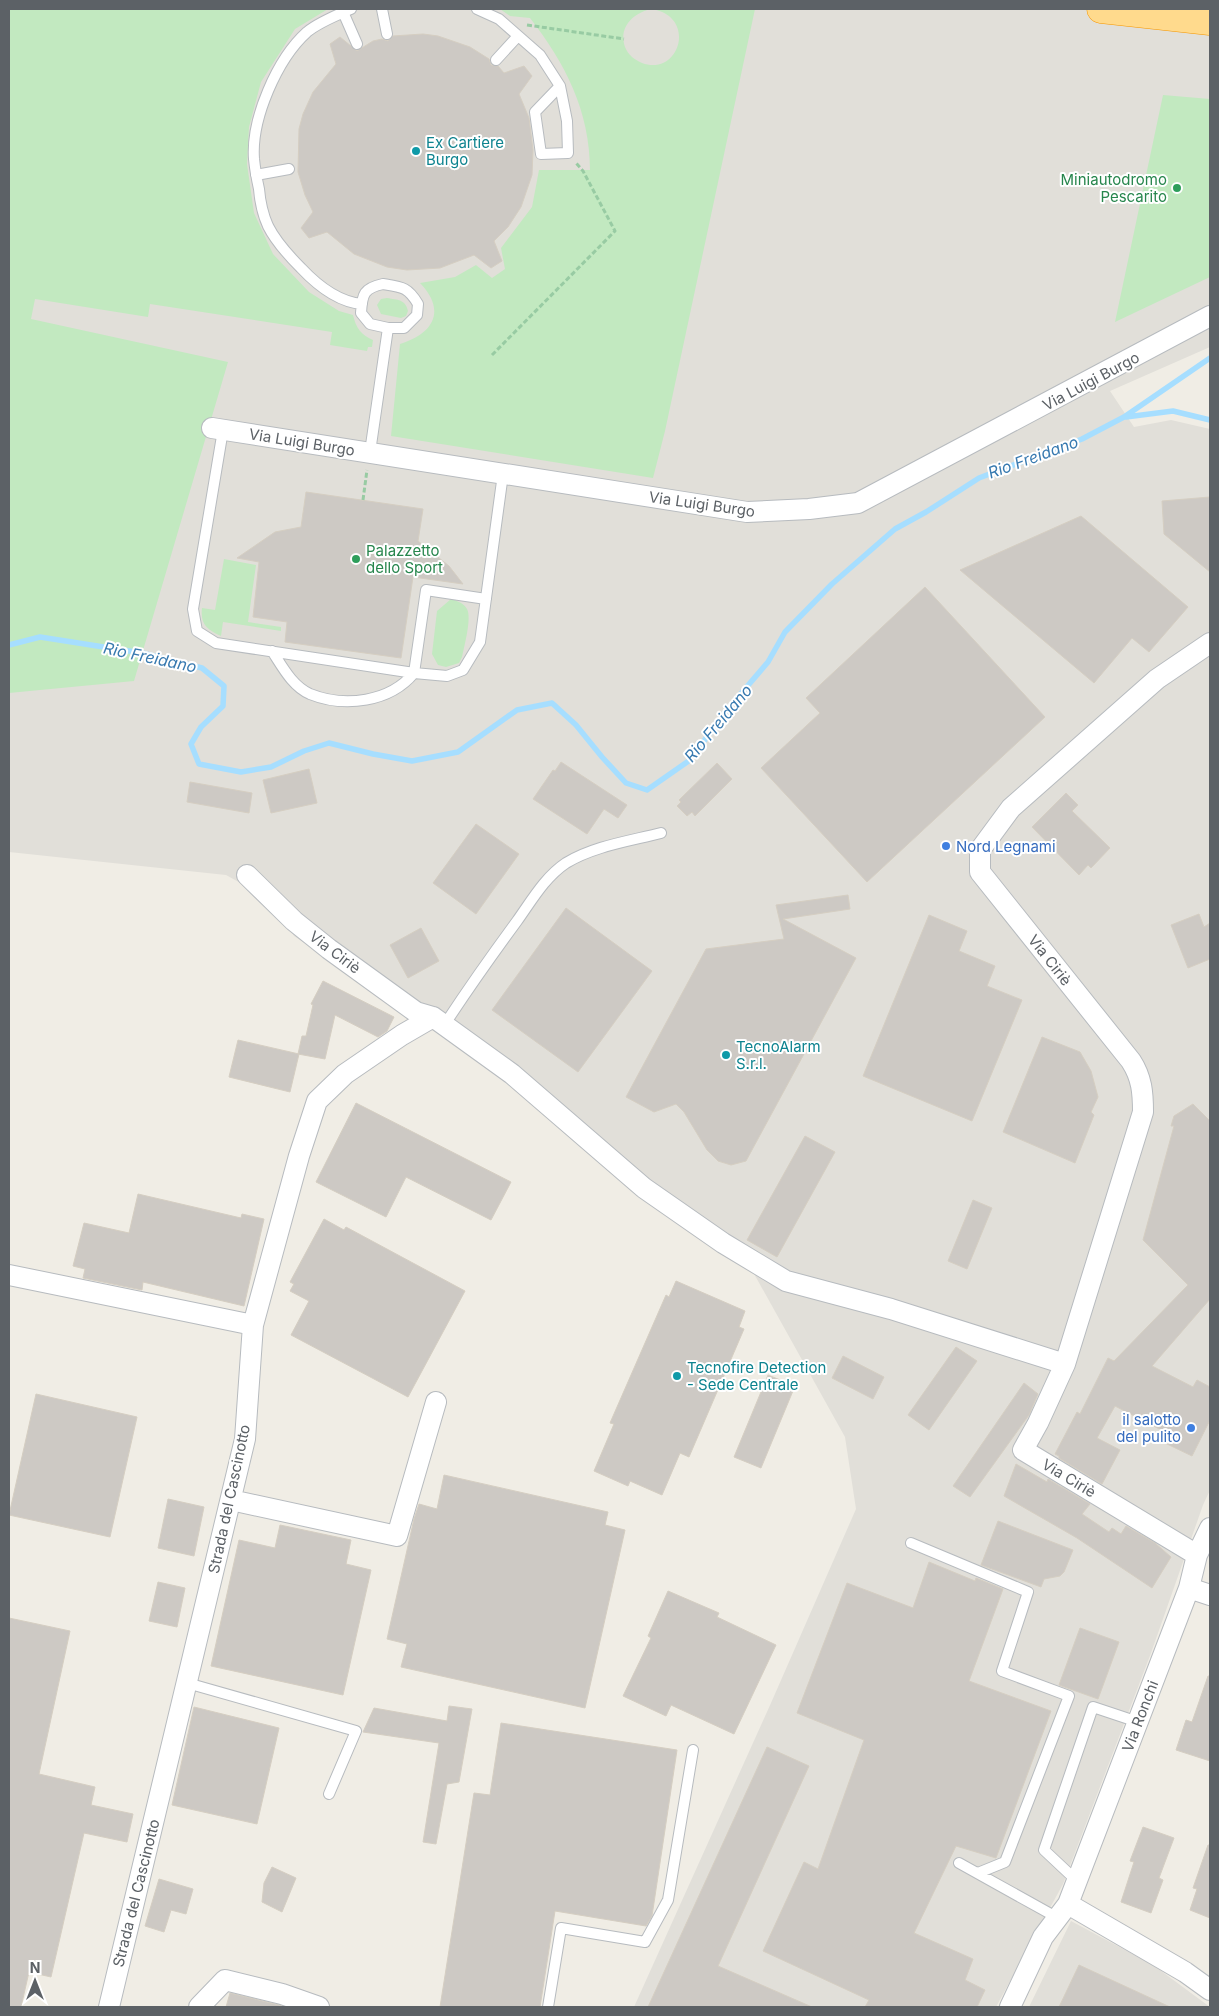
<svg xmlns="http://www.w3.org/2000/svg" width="1219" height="2016" viewBox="0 0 1219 2016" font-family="Inter,sans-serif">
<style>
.industrial{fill:#e1dfd9}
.green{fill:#c2e9c0;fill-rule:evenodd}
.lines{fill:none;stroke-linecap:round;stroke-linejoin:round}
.stream{stroke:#a6deff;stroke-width:5.5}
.building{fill:#cdc9c4;stroke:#d5cec2}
.lane-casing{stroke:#b7bbbf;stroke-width:12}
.street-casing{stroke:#b7bbbf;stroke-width:22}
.highway-casing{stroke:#f59700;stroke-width:29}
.path{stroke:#98cba3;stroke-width:3;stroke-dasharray:5 2.5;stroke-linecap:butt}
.lane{stroke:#fff;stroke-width:10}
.street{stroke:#fff;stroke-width:20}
.highway{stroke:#ffda8d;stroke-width:28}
.culture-dot{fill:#0f9aa8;stroke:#fff;stroke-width:2}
.leisure-dot{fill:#2e9e5b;stroke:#fff;stroke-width:2}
.shop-dot{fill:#3f7fe0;stroke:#fff;stroke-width:2}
.labels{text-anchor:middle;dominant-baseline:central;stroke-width:4;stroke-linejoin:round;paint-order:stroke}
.culture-label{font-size:15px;fill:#0d838f;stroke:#fff;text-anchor:start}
.leisure-label{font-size:15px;fill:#27864d;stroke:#fff;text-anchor:end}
.street-label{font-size:15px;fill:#5c6166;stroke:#fff}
.shop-label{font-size:15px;fill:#366cbe;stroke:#fff;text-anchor:start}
.water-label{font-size:16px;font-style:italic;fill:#387ab0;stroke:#fff}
</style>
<rect width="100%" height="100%" fill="#f0ede5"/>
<path class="industrial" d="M 9,9 L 1210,9 L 1210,347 L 1110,391 L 1134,427 L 1171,420 L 1210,429 L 1210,1490 L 1203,1505 L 1151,1653 L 1063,1884 L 996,2007 L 634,2007 L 771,1703 L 856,1509 L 845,1437 L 748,1263 L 504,1077 L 294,936 L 274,905 L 255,891 L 226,875 L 9,852 Z
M 1071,1921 L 1153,1965 L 1210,2007 L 1029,2007 Z"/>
<path class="green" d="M 9,9 L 328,9 L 295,29 L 261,82 L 249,127 L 247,164 L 254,213 L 273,254 L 309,292 L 339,311 L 353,315 C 356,328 361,335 373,340 L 372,347 L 368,347 L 367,351 L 330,345 L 332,332 L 150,304 L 148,317 L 35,299 L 31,319 L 228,362 L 134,681 L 9,693 Z
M 500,9 L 755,9 L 665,431 L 653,478 L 391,436 L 400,344 C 433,334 447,311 420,283 L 455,277 L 476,265 L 492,278 L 505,269 L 501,248 L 532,207 L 539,170 L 590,170 C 590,111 565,63 530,18 L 510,16 ZM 652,9 C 698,17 679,77 642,63 C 635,60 628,55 625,47 C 618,27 634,12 652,9 Z
M 1163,95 L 1210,99 L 1210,277 L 1115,322 Z
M 387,298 C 398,300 405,299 408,311 L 406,316 L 401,318 L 381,314 L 377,305 L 381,299 Z
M 224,559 L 256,565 L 248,622 L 281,627 L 281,631 L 223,622 L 221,636 C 207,630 200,624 202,608 L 215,610 Z
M 451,599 C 457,601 464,603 467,609 C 472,618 464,647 462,657 L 459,663 L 446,667 L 438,665 L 432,654 L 437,611 Z"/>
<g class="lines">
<path class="stream" d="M 1126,417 L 1173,411 L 1210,420
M 9,645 L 40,637 L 142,653 L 202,668 L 224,686 L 223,706 L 201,727 L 191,744 L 199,764 L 241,772 L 271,767 L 304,751 L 329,743 L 373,754 L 412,761 L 458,752 L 517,710 L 552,703 L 576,725 L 602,757 L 626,783 L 647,790 L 690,760 L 726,711 L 768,662 L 785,632 L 832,584 L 895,529 L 926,512 L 979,478 L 1082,439 L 1124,417 L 1210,358"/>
</g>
<path class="building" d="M 423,34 L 438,36 L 470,47 L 489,59 L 491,65 L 498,66 L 504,73 L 524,66 L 532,76 L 519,94 L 529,118 L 533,150 L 532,175 L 521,207 L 508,227 L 494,241 L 502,261 L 491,268 L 474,255 L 440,268 L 407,270 L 387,267 L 354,254 L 327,232 L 309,238 L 301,228 L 313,212 L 305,195 L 298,172 L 299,129 L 303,114 L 313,92 L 336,64 L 330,44 L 340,37 L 357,51 L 373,41 L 382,39 L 388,41 L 393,36 Z
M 306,492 L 423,509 L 418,541 L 449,566 L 463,584 L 413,577 L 401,658 L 285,642 L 287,622 L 253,617 L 259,562 L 237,558 L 275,532 L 301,527 Z
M 1210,497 L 1210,572 L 1164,534 L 1162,501 Z
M 1081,516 L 1188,607 L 1149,652 L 1132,638 L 1094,683 L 960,570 Z
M 925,587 L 1045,717 L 867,882 L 761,768 L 820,713 L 806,698 Z
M 561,762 L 627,805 L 618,818 L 604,809 L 587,834 L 533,799 L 553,770 L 555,771 Z
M 717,763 L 732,779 L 695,816 L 692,812 L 687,816 L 677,806 L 681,802 L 679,800 Z
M 309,769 L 317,803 L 271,813 L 263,780 Z
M 190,782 L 252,793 L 249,813 L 187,802 Z
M 1066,793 L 1078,805 L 1072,811 L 1110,848 L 1091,868 L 1088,865 L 1079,875 L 1032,827 Z
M 476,824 L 519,854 L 476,914 L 433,883 Z
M 848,895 L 850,909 L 783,919 L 856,958 L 746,1161 L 731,1165 L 718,1161 L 707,1150 L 684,1112 L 676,1104 L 654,1112 L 626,1097 L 706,949 L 784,939 L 776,905 Z
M 566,908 L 652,971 L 578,1072 L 492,1010 Z
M 1199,914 L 1204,927 L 1210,923 L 1210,959 L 1188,968 L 1171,925 Z
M 929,915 L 967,931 L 959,951 L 995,966 L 987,986 L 1022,1000 L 972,1121 L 863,1076 Z
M 421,928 L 439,961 L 408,978 L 390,945 Z
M 323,981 L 394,1017 L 387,1031 L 378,1037 L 335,1015 L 325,1059 L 298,1054 L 302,1036 L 306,1036 L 313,1005 L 311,1004 Z
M 1042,1037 L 1080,1052 L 1091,1071 L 1098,1097 L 1091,1112 L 1094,1115 L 1075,1163 L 1003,1132 Z
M 238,1040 L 299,1054 L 290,1092 L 229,1077 Z
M 356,1103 L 511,1182 L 491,1220 L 406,1177 L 386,1217 L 316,1182 Z
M 1193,1104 L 1210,1121 L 1210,1299 L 1152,1366 L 1193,1387 L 1197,1380 L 1210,1387 L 1210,1420 L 1192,1456 L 1165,1443 L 1169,1434 L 1115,1406 L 1097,1438 L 1120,1450 L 1102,1484 L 1059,1458 L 1059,1456 L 1055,1454 L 1077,1412 L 1080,1414 L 1108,1358 L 1114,1361 L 1188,1285 L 1143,1240 L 1174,1126 L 1171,1126 L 1174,1116 Z
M 805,1136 L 835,1152 L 777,1257 L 747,1240 Z
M 138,1194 L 241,1218 L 242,1214 L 264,1219 L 244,1306 L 143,1282 L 142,1290 L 83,1278 L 85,1269 L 73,1266 L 84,1223 L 129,1233 Z
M 973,1200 L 992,1208 L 967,1269 L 948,1261 Z
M 324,1219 L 344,1230 L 346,1227 L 465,1291 L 408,1397 L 291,1335 L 309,1301 L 290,1291 L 294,1284 L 290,1282 Z
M 676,1281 L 745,1311 L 739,1327 L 744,1329 L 689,1457 L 680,1453 L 662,1495 L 630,1481 L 628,1486 L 594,1471 L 614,1424 L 610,1423 L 666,1295 L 669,1297 Z
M 956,1347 L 977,1361 L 929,1430 L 908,1415 Z
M 843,1356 L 884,1377 L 873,1399 L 832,1378 Z
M 768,1375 L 795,1386 L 761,1468 L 734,1457 Z
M 1024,1383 L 1038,1394 L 1029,1415 L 970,1497 L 953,1486 Z
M 36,1394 L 137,1417 L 110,1537 L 9,1515 Z
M 1016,1464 L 1047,1482 L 1048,1479 L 1090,1504 L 1082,1514 L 1109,1532 L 1112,1528 L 1121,1534 L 1126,1526 L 1155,1543 L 1171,1557 L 1152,1588 L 1077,1538 L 1004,1496 Z
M 444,1475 L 608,1512 L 605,1525 L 625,1530 L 585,1708 L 401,1667 L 407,1644 L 387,1639 L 414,1519 L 419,1504 L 437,1509 Z
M 168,1499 L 204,1507 L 194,1556 L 158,1548 Z
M 998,1521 L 1073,1550 L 1064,1572 L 1060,1576 L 1044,1579 L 1041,1587 L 981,1565 Z
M 280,1525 L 351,1540 L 346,1564 L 371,1570 L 343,1695 L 211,1666 L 239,1540 L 275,1548 Z
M 929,1562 L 975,1581 L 976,1578 L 1003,1589 L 969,1681 L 1051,1711 L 996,1858 L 956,1846 L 914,1933 L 973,1959 L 965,1980 L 985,1990 L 977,2007 L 865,2007 L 869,2000 L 763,1951 L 804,1862 L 818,1869 L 864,1740 L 797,1713 L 847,1583 L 913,1608 Z
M 158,1582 L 185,1588 L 177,1627 L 149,1621 Z
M 668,1591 L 719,1613 L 717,1617 L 776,1645 L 734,1734 L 671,1705 L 666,1716 L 623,1696 L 651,1638 L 648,1636 Z
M 9,1618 L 70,1631 L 39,1774 L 95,1787 L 91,1805 L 133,1814 L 127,1842 L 84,1833 L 51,1977 L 29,1972 L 21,2007 L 9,2007 Z
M 1080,1628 L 1119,1642 L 1098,1699 L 1059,1685 Z
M 1208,1676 L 1210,1676 L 1210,1761 L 1176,1750 L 1186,1720 L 1192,1722 Z
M 449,1706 L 472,1709 L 459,1782 L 447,1784 L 436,1844 L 423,1842 L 439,1743 L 363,1732 L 374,1708 L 447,1721 Z
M 194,1707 L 279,1728 L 257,1824 L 172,1805 Z
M 501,1723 L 677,1750 L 652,1916 L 646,1926 L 555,1911 L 540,2007 L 440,2007 L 474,1793 L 490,1795 Z
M 767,1747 L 809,1766 L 718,1966 L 812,2007 L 648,2007 Z
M 1143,1827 L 1174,1838 L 1159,1878 L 1163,1880 L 1151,1913 L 1121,1902 L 1134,1862 L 1130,1861 Z
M 1208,1845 L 1210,1845 L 1210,1918 L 1190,1910 L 1197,1889 L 1193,1888 Z
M 272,1867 L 296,1878 L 282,1912 L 262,1902 L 264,1883 Z
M 159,1879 L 193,1889 L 186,1914 L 171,1910 L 164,1932 L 145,1926 Z
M 1079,1965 L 1170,2007 L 1059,2007 Z
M 230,1993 L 279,2005 L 283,2007 L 226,2007 Z"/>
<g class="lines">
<defs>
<path id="lane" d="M 351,9 C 337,15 319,22 307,32 C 277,59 251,119 254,159 C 255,169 257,180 259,189 C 260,201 263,215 268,226 C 276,242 289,256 301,268 C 317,285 338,302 362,304
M 382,9 L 387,34
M 477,9 L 499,19 L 540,55 L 560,86 L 567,121 L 568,153 L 541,154 L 535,112 L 560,86
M 343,12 L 357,44
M 496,60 L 518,36
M 256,175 L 289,169
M 383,284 C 402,287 408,287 418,304 L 417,315 L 404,328 L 388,328 L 370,324 L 361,313 C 362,294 364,288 383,284 Z
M 223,430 L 193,609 L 197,631 L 216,643 L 414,673 L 447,676 L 463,670 L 480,642 L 503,474
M 370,452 L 388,328
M 272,651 C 282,666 292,686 310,694 C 345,708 390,702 414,673 L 426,590 L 486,599
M 445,1024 C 468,989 492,955 517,921 C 532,900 545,877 566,863 C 594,846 630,841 661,833
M 911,1543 L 1028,1592 L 1002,1671 L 1069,1696 L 1005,1862 L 978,1873
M 187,1683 L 356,1731 L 329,1794
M 959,1863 L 1058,1918
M 1077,1881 L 1044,1850 L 1093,1707 L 1138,1722
M 548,2007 L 561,1928 L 645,1942 L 668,1900 L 693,1750"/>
<path id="street" d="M 212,428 L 747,512 L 809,509 L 858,503 L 1210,316
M 247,875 L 294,921 L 329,949 L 416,1012 L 433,1017 L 512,1074 L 644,1188 L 723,1243 L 786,1281 L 891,1309 L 1065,1364
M 9,1275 L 253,1325
M 231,1500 L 397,1536 L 436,1402
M 1197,1555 L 1023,1450 L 1038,1423 L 1065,1364 L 1143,1112 C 1143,1093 1142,1078 1131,1061 L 980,872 L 980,850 L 1011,808 L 1157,679 L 1210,643
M 1189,1588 L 1210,1595
M 1068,1904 L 1185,1972 L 1210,1990
M 109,2007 L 245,1439 L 253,1325 L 299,1156 L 317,1101 L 345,1074 L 402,1035 L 433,1017
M 199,2007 L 225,1980 L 282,1994 L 319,2007
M 1010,2007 L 1043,1937 L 1068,1904 L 1189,1588 L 1197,1555 L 1210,1528"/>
<path id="highway" d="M 1101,9 L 1210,21"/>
</defs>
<use href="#lane" class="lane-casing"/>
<use href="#street" class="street-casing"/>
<use href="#highway" class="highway-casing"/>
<path class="path" d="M 527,25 L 624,39
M 492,355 L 615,231 L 583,171 L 576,163
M 363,500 L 367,470"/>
<use href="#lane" class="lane"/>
<use href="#street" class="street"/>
<use href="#highway" class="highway"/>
</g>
<g class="culture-dot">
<circle cx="416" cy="151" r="5"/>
<circle cx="726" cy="1055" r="5"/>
<circle cx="677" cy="1376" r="5"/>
</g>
<g class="leisure-dot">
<circle cx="1177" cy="188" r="5"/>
<circle cx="356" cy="559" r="5"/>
</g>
<g class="shop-dot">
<circle cx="946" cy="846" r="5"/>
<circle cx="1191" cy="1428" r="5"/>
</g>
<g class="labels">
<g class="culture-label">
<text x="426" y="142">Ex Cartiere<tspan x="426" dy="17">Burgo</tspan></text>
<text x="736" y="1046">TecnoAlarm<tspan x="736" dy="17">S.r.l.</tspan></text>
<text x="687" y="1367">Tecnofire Detection<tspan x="687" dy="17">- Sede Centrale</tspan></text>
</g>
<g class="leisure-label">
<text x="1167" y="179">Miniautodromo<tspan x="1167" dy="17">Pescarito</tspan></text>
<text x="366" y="550" text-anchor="start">Palazzetto<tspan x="366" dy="17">dello Sport</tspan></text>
</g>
<g class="street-label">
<text transform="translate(1091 381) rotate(-28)">Via Luigi Burgo</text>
<text transform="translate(302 442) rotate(9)">Via Luigi Burgo</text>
<text transform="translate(702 504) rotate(8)">Via Luigi Burgo</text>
<text transform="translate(335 952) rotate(37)">Via Ciriè</text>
<text transform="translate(1050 960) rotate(52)">Via Ciriè</text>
<text transform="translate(1069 1478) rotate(31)">Via Ciriè</text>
<text transform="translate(229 1499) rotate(-78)">Strada del Cascinotto</text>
<text transform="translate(1140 1716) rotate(-69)">Via Ronchi</text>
<text transform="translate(136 1893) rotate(-76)">Strada del Cascinotto</text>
</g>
<g class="shop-label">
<text x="956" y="846">Nord Legnami</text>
<text x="1181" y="1419" text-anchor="end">il salotto<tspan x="1181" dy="17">del pulito</tspan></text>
</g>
<g class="water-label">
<text transform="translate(1033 457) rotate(-20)">Rio Freidano</text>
<text transform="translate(150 657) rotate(12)">Rio Freidano</text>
<text transform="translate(718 723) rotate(-50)">Rio Freidano</text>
</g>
</g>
<rect width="1219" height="2016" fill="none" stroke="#5c6166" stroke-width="20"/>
<g transform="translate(35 1981)" stroke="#ffffff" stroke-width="4" paint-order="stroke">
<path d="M0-4L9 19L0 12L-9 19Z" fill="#5c6166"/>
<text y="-8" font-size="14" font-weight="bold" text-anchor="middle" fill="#5c6166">N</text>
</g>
</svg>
